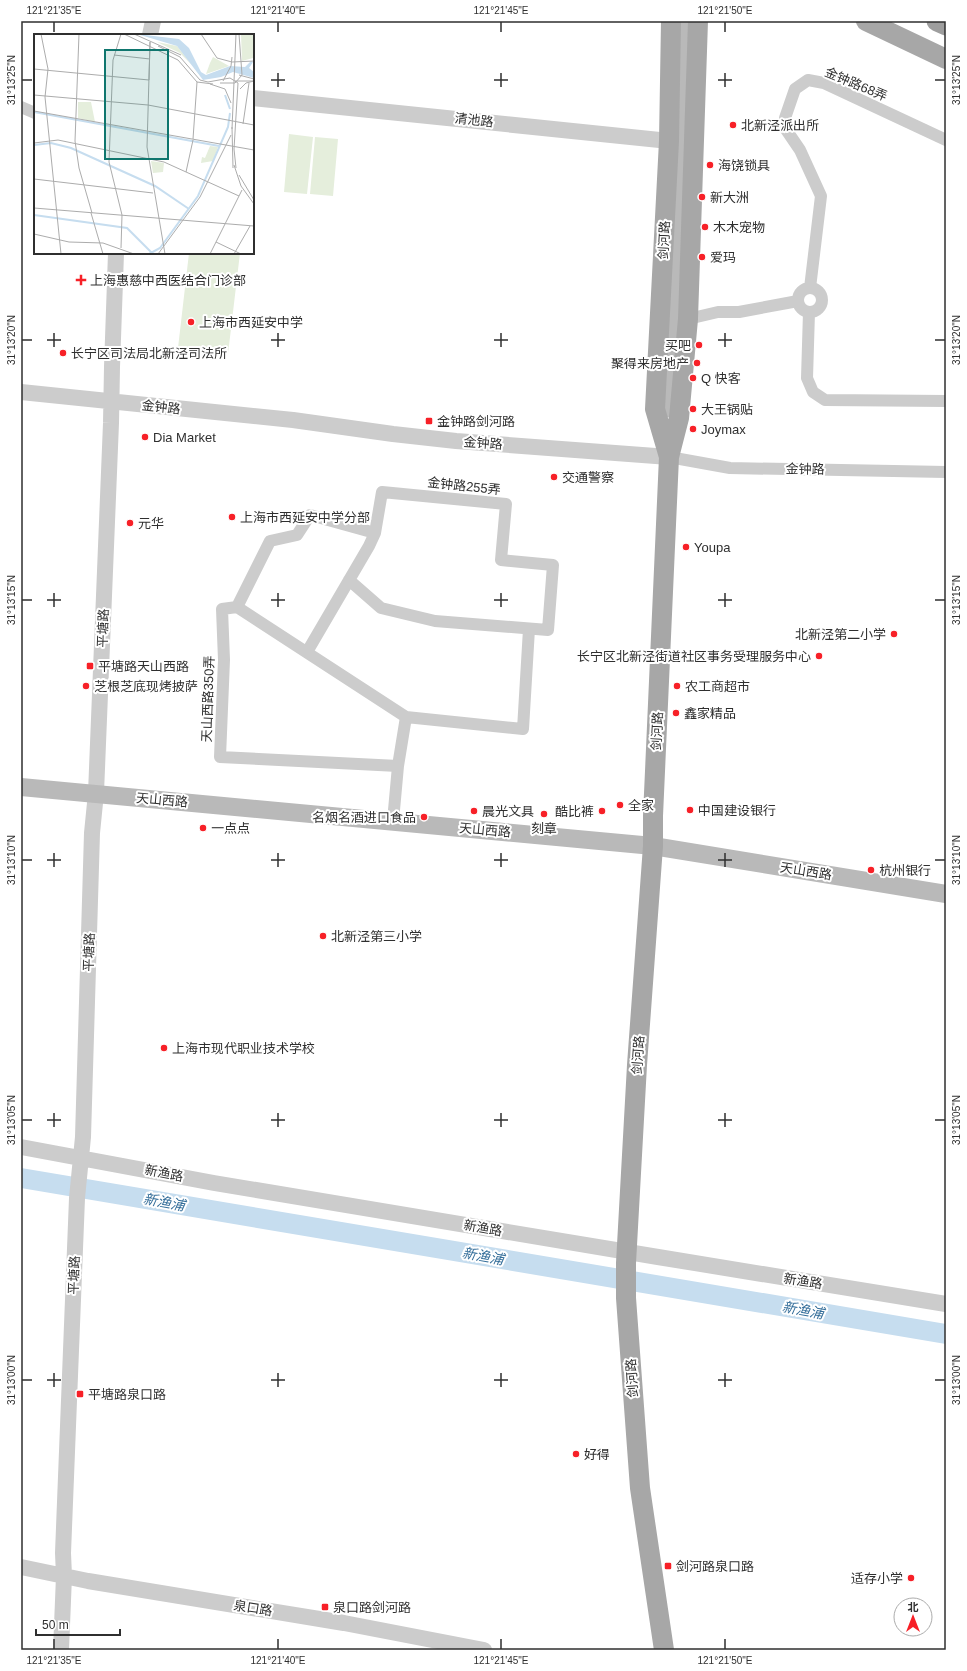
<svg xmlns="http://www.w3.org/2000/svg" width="967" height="1671" viewBox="0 0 967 1671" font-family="Helvetica,'Noto Sans SC',sans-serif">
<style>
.green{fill:#e5eedc}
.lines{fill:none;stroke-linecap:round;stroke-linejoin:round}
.river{stroke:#c6ddef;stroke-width:20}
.minor{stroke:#ccc;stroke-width:12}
.tertiary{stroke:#ccc;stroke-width:16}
.secondary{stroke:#b9b9b9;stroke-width:18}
.primary{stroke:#a7a7a7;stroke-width:20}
.trunk{stroke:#9e9e9e;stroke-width:21}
.ticks{fill:none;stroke:#2f2f2f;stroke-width:1.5}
.poi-dot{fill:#f72027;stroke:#fff;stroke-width:1.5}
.labels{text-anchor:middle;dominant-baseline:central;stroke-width:4;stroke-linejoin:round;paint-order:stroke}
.street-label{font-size:13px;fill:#2f2f2f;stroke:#fff}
.poi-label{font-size:13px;fill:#2f2f2f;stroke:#fff;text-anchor:start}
.water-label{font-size:14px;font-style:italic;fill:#346e9a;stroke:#fff}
.inset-river{fill:none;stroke:#c6ddef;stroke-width:2}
.inset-road{fill:none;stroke:#acacac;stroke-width:1}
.view{fill:#0f766e;fill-opacity:0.15;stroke:#0f766e;stroke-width:2}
.inset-edge{fill:none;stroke:#2f2f2f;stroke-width:2}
.neatline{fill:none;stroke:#2f2f2f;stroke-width:1.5}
.ticks-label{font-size:10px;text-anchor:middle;fill:#2f2f2f}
</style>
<rect width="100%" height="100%" fill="#fff"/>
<path class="green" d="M 289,134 L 313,137 L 307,194 L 284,192 Z
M 315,137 L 338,139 L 333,196 L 310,194 Z
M 189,253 L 240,253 L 228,354 L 178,348 Z"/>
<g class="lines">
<path class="river" d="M 21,1178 L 946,1334"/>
<path class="minor" d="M 21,107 L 35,113
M798 300a12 12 0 1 1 24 0a12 12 0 1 1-24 0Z
M 810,288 L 821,196 L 800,150 L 785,128 L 785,118 L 795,89 L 808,80 L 824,83 L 946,140
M 809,312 L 807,378 L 813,392 L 825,400 L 946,401
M 688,319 L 718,312 L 739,312 L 798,301
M 669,457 L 730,468 L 946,472
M 237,607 L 270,541 L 297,535 L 310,515 L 375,533
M 307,652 L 369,546 L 375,533 L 382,492 L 506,504 L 501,560 L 553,565 L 548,630 L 435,621 L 381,608 L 349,580
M 398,766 L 220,757 L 224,660 L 222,609 L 237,607 L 406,717 L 523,729 L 529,629
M 393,821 L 398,766 L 406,717"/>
<path class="tertiary" d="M 150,35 L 153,21
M 253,98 L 679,142
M 21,392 L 293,420 L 393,434 L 456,441 L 669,457
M 21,1147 L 214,1183 L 658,1257 L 946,1304
M 21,1567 L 88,1581 L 344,1623 L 484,1650
M 61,1650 L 64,1576 L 63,1553 L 77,1198 L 83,1137 L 92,833 L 96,793 L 111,423 L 112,367 L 116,253"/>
<path class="secondary" d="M 671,409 L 685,21
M 21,787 L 653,846 L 946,894"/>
<path class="primary" d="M 866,21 L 946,59
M 669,457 L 655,409 L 669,141 L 671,21
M 664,1650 L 640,1488 L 626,1298 L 626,1263 L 637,1065 L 653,846 L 653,816 L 669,457 L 679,418 L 688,319 L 698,21"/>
<path class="trunk" d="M 937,21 L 946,25"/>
</g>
<path class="ticks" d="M 54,22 L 54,32M 278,22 L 278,32M 501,22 L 501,32M 725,22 L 725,32M 278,73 L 278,87M 501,73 L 501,87M 725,73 L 725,87M 22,80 L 32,80M 271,80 L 285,80M 494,80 L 508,80M 718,80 L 732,80M 935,80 L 945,80M 54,333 L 54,347M 278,333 L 278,347M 501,333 L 501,347M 725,333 L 725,347M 22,340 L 32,340M 47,340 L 61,340M 271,340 L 285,340M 494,340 L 508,340M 718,340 L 732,340M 935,340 L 945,340M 54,593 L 54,607M 278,593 L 278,607M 501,593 L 501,607M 725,593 L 725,607M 22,600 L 32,600M 47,600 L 61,600M 271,600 L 285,600M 494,600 L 508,600M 718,600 L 732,600M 935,600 L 945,600M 54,853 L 54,867M 278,853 L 278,867M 501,853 L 501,867M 725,853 L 725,867M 22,860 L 32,860M 47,860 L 61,860M 271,860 L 285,860M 494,860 L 508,860M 718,860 L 732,860M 935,860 L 945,860M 54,1113 L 54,1127M 278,1113 L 278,1127M 501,1113 L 501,1127M 725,1113 L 725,1127M 22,1120 L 32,1120M 47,1120 L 61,1120M 271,1120 L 285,1120M 494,1120 L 508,1120M 718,1120 L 732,1120M 935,1120 L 945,1120M 54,1373 L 54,1387M 278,1373 L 278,1387M 501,1373 L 501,1387M 725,1373 L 725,1387M 22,1380 L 32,1380M 47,1380 L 61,1380M 271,1380 L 285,1380M 494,1380 L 508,1380M 718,1380 L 732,1380M 935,1380 L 945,1380M 54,1639 L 54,1649M 278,1639 L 278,1649M 501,1639 L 501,1649M 725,1639 L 725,1649"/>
<g class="poi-dot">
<circle cx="733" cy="125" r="4"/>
<circle cx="710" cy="165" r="4"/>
<circle cx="702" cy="197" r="4"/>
<circle cx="705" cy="227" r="4"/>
<circle cx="702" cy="257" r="4"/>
<path d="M79 274h4v4h4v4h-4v4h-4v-4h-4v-4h4z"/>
<circle cx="191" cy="322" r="4"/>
<circle cx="699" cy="345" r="4"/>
<circle cx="63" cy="353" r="4"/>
<circle cx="697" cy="363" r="4"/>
<circle cx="693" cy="378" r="4"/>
<circle cx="693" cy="409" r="4"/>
<rect x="425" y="417" width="8" height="8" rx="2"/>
<circle cx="693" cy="429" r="4"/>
<circle cx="145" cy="437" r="4"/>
<circle cx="554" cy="477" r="4"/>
<circle cx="232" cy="517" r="4"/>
<circle cx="130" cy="523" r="4"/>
<circle cx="686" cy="547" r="4"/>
<circle cx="894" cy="634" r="4"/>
<circle cx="819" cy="656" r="4"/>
<rect x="86" y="662" width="8" height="8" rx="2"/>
<circle cx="86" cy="686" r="4"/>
<circle cx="677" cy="686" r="4"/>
<circle cx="676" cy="713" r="4"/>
<circle cx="620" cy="805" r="4"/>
<circle cx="690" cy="810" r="4"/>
<circle cx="474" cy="811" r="4"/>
<circle cx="602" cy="811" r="4"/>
<circle cx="544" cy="814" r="4"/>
<circle cx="424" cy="817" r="4"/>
<circle cx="203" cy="828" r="4"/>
<circle cx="871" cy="870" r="4"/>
<circle cx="323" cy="936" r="4"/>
<circle cx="164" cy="1048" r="4"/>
<rect x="76" y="1390" width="8" height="8" rx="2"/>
<circle cx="576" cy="1454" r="4"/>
<rect x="664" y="1562" width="8" height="8" rx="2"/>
<circle cx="911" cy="1578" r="4"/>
<rect x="321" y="1603" width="8" height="8" rx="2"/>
</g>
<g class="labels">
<g class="street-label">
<text transform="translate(856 84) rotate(23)">金钟路68弄</text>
<text transform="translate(474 120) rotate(6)">清池路</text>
<text transform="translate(664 240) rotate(-87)">剑河路</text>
<text transform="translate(161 407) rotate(6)">金钟路</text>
<text transform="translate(483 443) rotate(4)">金钟路</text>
<text transform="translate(805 469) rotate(1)">金钟路</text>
<text transform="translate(464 486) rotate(6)">金钟路255弄</text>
<text transform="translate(103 628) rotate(-88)">平塘路</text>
<text transform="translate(208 699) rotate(-88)">天山西路350弄</text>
<text transform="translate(657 731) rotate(-87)">剑河路</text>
<text transform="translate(162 800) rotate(5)">天山西路</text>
<text transform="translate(485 830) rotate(5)">天山西路</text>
<text transform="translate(806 871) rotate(9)">天山西路</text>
<text transform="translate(89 952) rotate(-88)">平塘路</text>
<text transform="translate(638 1055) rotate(-86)">剑河路</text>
<text transform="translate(164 1173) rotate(11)">新渔路</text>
<text transform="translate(483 1228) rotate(10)">新渔路</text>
<text transform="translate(74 1275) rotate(-88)">平塘路</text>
<text transform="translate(803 1281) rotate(9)">新渔路</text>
<text transform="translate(632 1378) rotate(-94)">剑河路</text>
<text transform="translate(253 1608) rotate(9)">泉口路</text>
</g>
<g class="poi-label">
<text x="741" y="125">北新泾派出所</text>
<text x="718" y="165">海饶锁具</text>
<text x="710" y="197">新大洲</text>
<text x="713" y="227">木木宠物</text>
<text x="710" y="257">爱玛</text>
<text x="90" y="280">上海惠慈中西医结合门诊部</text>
<text x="199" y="322">上海市西延安中学</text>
<text x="691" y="345" text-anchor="end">买吧</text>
<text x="71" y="353">长宁区司法局北新泾司法所</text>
<text x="689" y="363" text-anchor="end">聚得来房地产</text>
<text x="701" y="378">Q 快客</text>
<text x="701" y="409">大王锅贴</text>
<text x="437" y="421">金钟路剑河路</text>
<text x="701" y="429">Joymax</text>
<text x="153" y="437">Dia Market</text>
<text x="562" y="477">交通警察</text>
<text x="240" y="517">上海市西延安中学分部</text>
<text x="138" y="523">元华</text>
<text x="694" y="547">Youpa</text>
<text x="886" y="634" text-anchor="end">北新泾第二小学</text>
<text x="811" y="656" text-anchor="end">长宁区北新泾街道社区事务受理服务中心</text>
<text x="98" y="666">平塘路天山西路</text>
<text x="94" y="686">芝根芝底现烤披萨</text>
<text x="685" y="686">农工商超市</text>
<text x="684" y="713">鑫家精品</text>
<text x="628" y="805">全家</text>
<text x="698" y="810">中国建设银行</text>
<text x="482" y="811">晨光文具</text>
<text x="594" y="811" text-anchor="end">酷比裤</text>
<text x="416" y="817" text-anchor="end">名烟名酒进口食品</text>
<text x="211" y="828">一点点</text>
<text x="544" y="828" text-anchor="middle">刻章</text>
<text x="879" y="870">杭州银行</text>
<text x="331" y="936">北新泾第三小学</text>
<text x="172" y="1048">上海市现代职业技术学校</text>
<text x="88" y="1394">平塘路泉口路</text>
<text x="584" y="1454">好得</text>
<text x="676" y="1566">剑河路泉口路</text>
<text x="903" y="1578" text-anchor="end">适存小学</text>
<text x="333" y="1607">泉口路剑河路</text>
</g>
<g class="water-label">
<text transform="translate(164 1202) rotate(10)">新渔浦</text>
<text transform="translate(483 1256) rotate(10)">新渔浦</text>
<text transform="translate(803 1310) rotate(10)">新渔浦</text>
</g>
</g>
<g transform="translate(34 34)">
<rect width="220" height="220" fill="#fff"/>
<path d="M 207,0 L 220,0 L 219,24 L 208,27 ZM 123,8 L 143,12 L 158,31 L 146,19 ZM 179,23 L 195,32 L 172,40 L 176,29 ZM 44,68 L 57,68 L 61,88 L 44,84 ZM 176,112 L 184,113 L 179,127 L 167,129 L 168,123 L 171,124 ZM 117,127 L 130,129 L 129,138 L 119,139 Z" fill="#e5eedc"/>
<path d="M 103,0 L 145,5 L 155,14 L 167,38 L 172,41 L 196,32 L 211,33 L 217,27 L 219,28 L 215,34 L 220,38 L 220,44 L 199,38 L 187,43 L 169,46 L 143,12 Z" fill="#c6ddef"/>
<path class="inset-river" d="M 191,61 L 196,75M 0,78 L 185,112M 0,111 L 17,109 L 37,114 L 121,152 L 155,175M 0,181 L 93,194 L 118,219M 115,220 L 126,214 L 164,162 L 194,93 L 196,79"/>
<path class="inset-road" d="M 7,0 L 14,35 L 11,63 L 27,220M 45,0 L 41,107 L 45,134 L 58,179M 90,0 L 144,26 L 163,48 L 179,50M 100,0 L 147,21M 167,0 L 183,24 L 198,28 L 220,27M 124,12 L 146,23 L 166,46 L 174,48 L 196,44 L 204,49 L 200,115 L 202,134M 80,21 L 116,25M 0,35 L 115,46M 205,41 L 220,45M 115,46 L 116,8 L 113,113 L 131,220M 189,47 L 197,32 L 198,23M 201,47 L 219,47M 186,49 L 201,49 L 208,41 L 205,0M 176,50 L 191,55 L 197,69M 206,55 L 212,49 L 220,47M 0,61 L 114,71 L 220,91M 0,77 L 220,116M 209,90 L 215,49M 198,93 L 199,134M 198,95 L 202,0M 159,105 L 163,48M 0,109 L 24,106 L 130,128 L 205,162M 200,131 L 207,152 L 220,170M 152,138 L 159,106M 205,141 L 220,166M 0,145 L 119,159M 0,174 L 220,192M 57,179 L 69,220M 0,200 L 35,208 L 69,209 L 100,220M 182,208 L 207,220M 87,214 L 88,181 L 75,128 L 79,26 L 87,0M 124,220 L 166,163 L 197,101M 176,220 L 208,156M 200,220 L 216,192"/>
<path class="view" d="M 71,16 L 134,16 L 134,125 L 71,125 Z"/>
<rect width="220" height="220" class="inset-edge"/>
</g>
<rect width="967" height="1671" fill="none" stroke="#ffffff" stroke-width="44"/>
<g transform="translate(913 1617)"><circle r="19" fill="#ffffff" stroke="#acacac"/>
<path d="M0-3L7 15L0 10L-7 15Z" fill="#f72027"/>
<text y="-6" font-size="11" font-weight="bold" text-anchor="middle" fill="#2f2f2f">北</text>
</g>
<path d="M36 1629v6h84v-6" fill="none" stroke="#2f2f2f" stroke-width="2"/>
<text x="42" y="1629" font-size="12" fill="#2f2f2f" stroke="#ffffff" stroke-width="3" paint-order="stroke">50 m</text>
<rect x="22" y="22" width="923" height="1627" class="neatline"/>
<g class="ticks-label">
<text x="54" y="14">121°21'35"E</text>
<text x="278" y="14">121°21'40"E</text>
<text x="501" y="14">121°21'45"E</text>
<text x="725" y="14">121°21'50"E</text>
<text transform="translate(11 80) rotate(-90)" y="4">31°13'25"N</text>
<text transform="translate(956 80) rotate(-90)" y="4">31°13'25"N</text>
<text transform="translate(11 340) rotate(-90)" y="4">31°13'20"N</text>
<text transform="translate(956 340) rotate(-90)" y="4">31°13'20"N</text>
<text transform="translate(11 600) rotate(-90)" y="4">31°13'15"N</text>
<text transform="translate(956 600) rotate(-90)" y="4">31°13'15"N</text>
<text transform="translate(11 860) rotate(-90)" y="4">31°13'10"N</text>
<text transform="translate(956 860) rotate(-90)" y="4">31°13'10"N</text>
<text transform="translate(11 1120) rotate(-90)" y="4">31°13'05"N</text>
<text transform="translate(956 1120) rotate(-90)" y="4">31°13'05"N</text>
<text transform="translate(11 1380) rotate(-90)" y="4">31°13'00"N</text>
<text transform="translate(956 1380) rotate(-90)" y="4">31°13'00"N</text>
<text x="54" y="1664">121°21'35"E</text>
<text x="278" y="1664">121°21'40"E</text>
<text x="501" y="1664">121°21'45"E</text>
<text x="725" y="1664">121°21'50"E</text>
</g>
</svg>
